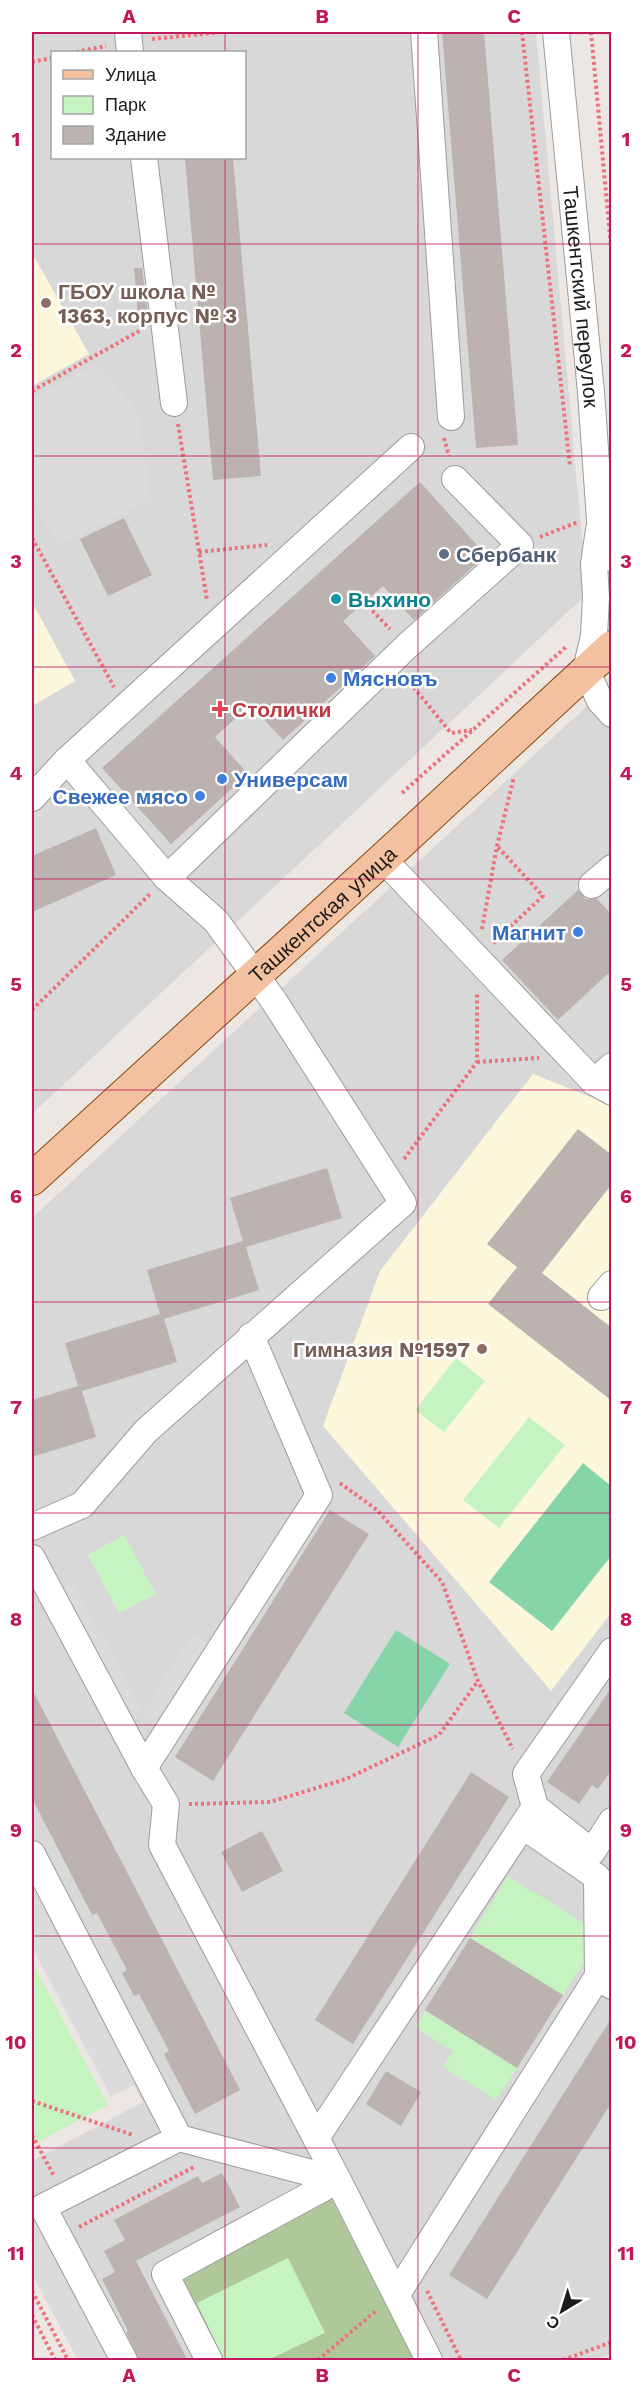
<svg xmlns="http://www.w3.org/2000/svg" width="643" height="2392" viewBox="0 0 643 2392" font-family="'Work Sans',sans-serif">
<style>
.residential{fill:#d9d8d9;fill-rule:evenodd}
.education{fill:#fcf6db}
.forest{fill:#afc89a}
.park{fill:#c6f4c1}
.pitch{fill:#86d5a9}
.parking{fill:#dbdbdb}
.building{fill:#bcb2af}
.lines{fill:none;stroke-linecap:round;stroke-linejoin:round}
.minor-casing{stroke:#9c9c9c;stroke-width:28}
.major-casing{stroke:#86490c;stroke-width:34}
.path{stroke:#ed727a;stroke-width:4;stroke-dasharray:3 3;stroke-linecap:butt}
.minor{stroke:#fff;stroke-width:26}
.major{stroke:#f3c1a0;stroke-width:32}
.grid{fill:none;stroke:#c2185b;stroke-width:1.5;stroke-opacity:0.55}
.education-dot{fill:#8d6e63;stroke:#fff;stroke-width:2}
.service-dot{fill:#5c6f8a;stroke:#fff;stroke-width:2}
.culture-dot{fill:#0f9aa8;stroke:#fff;stroke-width:2}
.shop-dot{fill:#3f7fe0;stroke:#fff;stroke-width:2}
.health-dot{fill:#e0444e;stroke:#fff;stroke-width:2}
.labels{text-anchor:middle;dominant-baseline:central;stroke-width:5;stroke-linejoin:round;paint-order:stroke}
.education-label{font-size:21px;font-weight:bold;fill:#785e54;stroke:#fff;text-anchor:start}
.street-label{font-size:21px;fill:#1b1b1b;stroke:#fff}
.service-label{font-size:21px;font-weight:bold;fill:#4e5e75;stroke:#fff;text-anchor:start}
.culture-label{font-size:21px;font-weight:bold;fill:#0d838f;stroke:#fff;text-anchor:start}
.shop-label{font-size:21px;font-weight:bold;fill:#366cbe;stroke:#fff;text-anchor:start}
.health-label{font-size:21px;font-weight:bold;fill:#be3a42;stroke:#fff;text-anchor:start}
.neatline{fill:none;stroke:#c2185b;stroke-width:2}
.grid-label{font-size:20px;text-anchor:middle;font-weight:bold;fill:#c2185b}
</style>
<rect width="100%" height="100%" fill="#ece7e2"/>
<path class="residential" d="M 32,32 L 536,32 L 587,594 L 32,1114 ZM 52,52 L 244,52 L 244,158 L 52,158 Z
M 611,684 L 611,2354 L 594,2360 L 111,2360 L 32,2220 L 32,2161 L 143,2102 L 32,1888 L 32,1218 Z"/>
<path class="education" d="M 32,253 L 89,354 L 32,386 Z
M 32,602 L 75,681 L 32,706 Z
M 533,1074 L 611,1105 L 611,1613 L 551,1691 L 323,1426 L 380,1271 Z"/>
<path class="forest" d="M 329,2194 L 414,2360 L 214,2360 L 170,2275 Z"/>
<path class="park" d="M 456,1358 L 485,1381 L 444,1432 L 415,1410 Z
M 529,1417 L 565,1445 L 499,1528 L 463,1500 Z
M 124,1535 L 156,1594 L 119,1613 L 88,1555 Z
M 508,1876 L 588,1926 L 597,1942 L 563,1995 L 470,1938 Z
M 32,1962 L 108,2105 L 32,2145 Z
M 425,2011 L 517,2068 L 496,2100 L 443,2067 L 453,2051 L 415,2027 Z
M 288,2258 L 325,2333 L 268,2360 L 224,2360 L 197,2303 Z"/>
<path class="pitch" d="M 583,1463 L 611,1486 L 611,1556 L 552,1631 L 489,1582 Z
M 396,1630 L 450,1664 L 398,1747 L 344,1713 Z"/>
<path class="parking" d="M 96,364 L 139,413 L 151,500 L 58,547 L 32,499 L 32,399 Z
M 73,1582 L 142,1709 L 126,1718 L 57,1590 Z
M 193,1633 L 211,1645 L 159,1726 L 141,1714 Z
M 32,1872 L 141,2081 L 111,2097 L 32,1947 Z
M 44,2216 L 119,2360 L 78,2360 L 32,2274 L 32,2222 Z"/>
<path class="building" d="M 442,32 L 484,32 L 518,445 L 476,448 Z
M 185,158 L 233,158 L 261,476 L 213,480 Z
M 134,268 L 142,268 L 148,316 L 138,317 Z
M 420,482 L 486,555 L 414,620 L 383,586 L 343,621 L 375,656 L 283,740 L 250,705 L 215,737 L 248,774 L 171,844 L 102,768 Z
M 124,518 L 152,575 L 108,596 L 80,539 Z
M 96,828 L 116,875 L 32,912 L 32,856 Z
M 578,890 L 586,899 L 597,899 L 612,915 L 612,970 L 558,1020 L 502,960 Z
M 578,1129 L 612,1155 L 612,1184 L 542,1273 L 612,1328 L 612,1401 L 488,1304 L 517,1267 L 487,1244 Z
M 327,1168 L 342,1218 L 246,1247 L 259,1290 L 164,1319 L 177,1362 L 82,1391 L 96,1437 L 32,1457 L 32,1400 L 78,1386 L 65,1343 L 160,1314 L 147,1270 L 243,1241 L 230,1198 Z
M 330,1510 L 369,1534 L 213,1781 L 175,1757 Z
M 612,1687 L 612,1770 L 598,1789 L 592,1785 L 579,1804 L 547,1782 Z
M 32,1689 L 240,2090 L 195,2114 L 164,2054 L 169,2051 L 139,1994 L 134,1996 L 122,1973 L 127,1970 L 97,1913 L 92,1915 L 32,1798 Z
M 471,1772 L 509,1797 L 353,2044 L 315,2020 Z
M 262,1831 L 283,1871 L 242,1892 L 221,1852 Z
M 470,1938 L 563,1995 L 517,2068 L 425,2010 Z
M 612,2017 L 612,2102 L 487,2299 L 449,2275 Z
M 386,2071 L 421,2092 L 401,2126 L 366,2104 Z
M 222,2173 L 240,2207 L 136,2261 L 188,2361 L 139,2361 L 126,2332 L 128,2331 L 102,2279 L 115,2272 L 104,2251 L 125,2240 L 114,2220 L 198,2176 L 202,2183 Z"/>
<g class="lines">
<defs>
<g id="minor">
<path d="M 128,32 L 130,52"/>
<path d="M 424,32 L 451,417"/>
<path id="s1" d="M 556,32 L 591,392 L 600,520 L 612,558"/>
<path d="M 144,158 L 174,403"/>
<path d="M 599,530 L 594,564 L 596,597 L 594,636 L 586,670 L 600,701 L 612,714"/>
<path d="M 32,798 L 67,760 L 411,447"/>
<path d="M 383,859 L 594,1082"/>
<path d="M 167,878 L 406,647 L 520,545 L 455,479"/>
<path d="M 592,885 L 612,868"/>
<path d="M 612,1066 L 594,1082 L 612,1092"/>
<path d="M 601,1297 L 612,1284"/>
<path d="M 32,1527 L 82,1505 L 146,1431 L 403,1203 L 274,1001 L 216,921 L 167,878 L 67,760"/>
<path d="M 32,1558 L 144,1768 L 166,1804 L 162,1845 L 338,2180 L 429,2360"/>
<path d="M 612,1651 L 526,1774 L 535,1807 L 592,1852 L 612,1821"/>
<path d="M 144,1768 L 319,1495 L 251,1336"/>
<path d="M 523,1826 L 597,1877 L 598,1976"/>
<path d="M 32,1854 L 179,2138 L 43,2207 L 124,2360"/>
<path d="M 179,2138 L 338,2180 L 165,2274 L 209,2360"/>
<path d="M 316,2138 L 535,1807"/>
<path d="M 397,2294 L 598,1976 L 612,1986"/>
</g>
<g id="major">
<path id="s2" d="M 32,1179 L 383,859 L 612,647"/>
</g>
</defs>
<use href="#minor" class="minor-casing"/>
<use href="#major" class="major-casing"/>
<path class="path" d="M 522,32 L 570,466
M 591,32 L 612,257
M 152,39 L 222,32
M 76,52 L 106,46
M 32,62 L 52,58
M 32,391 L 141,330
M 178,424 L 207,600
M 444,438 L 449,456
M 540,537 L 578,522
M 32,538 L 114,687
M 199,552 L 267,545
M 364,602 L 390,629
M 406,678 L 451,733 L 472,730
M 402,793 L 566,647
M 482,929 L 497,846 L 514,777
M 493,943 L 543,896 L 497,846
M 32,1010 L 151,893
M 477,1062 L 539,1058
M 404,1159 L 477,1062 L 477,993
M 340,1483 L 377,1510 L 442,1582 L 478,1681 L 513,1749
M 189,1804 L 270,1802 L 346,1779 L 439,1735 L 478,1681
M 32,2101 L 133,2135
M 32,2135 L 54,2176
M 79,2227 L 194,2167
M 32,2291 L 68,2360
M 427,2291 L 461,2360
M 32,2315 L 55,2360
M 318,2360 L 377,2310
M 563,2360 L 612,2342"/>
<use href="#minor" class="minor"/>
<use href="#major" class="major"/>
</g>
<path class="grid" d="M 225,32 L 225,52M 418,32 L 418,2360M 225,158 L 225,2360M 32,244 L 612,244M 32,456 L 612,456M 32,667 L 612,667M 32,879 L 612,879M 32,1090 L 612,1090M 32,1302 L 612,1302M 32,1513 L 612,1513M 32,1725 L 612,1725M 32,1936 L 612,1936M 32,2148 L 612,2148"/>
<g class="education-dot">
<circle cx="46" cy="303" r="6"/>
<circle cx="482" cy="1349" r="6"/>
</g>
<circle class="service-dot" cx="444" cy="554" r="6"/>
<circle class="culture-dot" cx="336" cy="599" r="6"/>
<g class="shop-dot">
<circle cx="331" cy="678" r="6"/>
<circle cx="222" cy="779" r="6"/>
<circle cx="200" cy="796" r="6"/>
<circle cx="578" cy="932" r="6"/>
</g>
<path class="health-dot" d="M217 700h6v6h6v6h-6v6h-6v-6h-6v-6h6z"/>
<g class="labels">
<g class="education-label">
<text x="58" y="291">ГБОУ школа №<tspan x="58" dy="24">1363, корпус № 3</tspan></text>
<text x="470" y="1349" text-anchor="end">Гимназия №1597</text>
</g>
<g class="street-label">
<text stroke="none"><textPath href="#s1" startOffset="266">Ташкентский переулок</textPath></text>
<text stroke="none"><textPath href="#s2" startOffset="393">Ташкентская улица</textPath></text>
</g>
<g class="service-label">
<text x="456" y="554">Сбербанк</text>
</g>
<g class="culture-label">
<text x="348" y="599">Выхино</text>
</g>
<g class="shop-label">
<text x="343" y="678">Мясновъ</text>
<text x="234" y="779">Универсам</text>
<text x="188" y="796" text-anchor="end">Свежее мясо</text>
<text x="566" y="932" text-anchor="end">Магнит</text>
</g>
<g class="health-label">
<text x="232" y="709">Столички</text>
</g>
</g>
<rect width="643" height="2392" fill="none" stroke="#ffffff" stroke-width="66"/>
<rect x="51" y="51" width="195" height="108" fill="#ffffff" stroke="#a4a4a4" stroke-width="1.5"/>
<rect x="63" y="70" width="30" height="9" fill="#f3c1a0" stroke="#a4a4a4" stroke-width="1.5"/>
<text x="105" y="81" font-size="18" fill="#1b1b1b">Улица</text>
<rect x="63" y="96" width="30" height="18" fill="#c6f4c1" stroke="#a4a4a4" stroke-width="1.5"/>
<text x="105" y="111" font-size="18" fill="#1b1b1b">Парк</text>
<rect x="63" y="126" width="30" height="18" fill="#bcb2af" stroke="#a4a4a4" stroke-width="1.5"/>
<text x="105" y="141" font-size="18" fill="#1b1b1b">Здание</text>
<g transform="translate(562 2311) rotate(218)" stroke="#ffffff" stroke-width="4.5" paint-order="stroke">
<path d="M0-4.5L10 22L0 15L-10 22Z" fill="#1b1b1b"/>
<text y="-9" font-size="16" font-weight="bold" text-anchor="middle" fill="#1b1b1b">С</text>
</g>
<rect x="33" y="33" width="577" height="2326" class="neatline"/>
<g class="grid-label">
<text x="129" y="23">A</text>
<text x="322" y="23">B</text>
<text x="514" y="23">C</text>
<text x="16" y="146">1</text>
<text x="626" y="146">1</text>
<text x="16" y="357">2</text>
<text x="626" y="357">2</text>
<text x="16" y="568">3</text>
<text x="626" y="568">3</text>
<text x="16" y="780">4</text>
<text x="626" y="780">4</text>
<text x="16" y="991">5</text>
<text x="626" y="991">5</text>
<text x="16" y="1203">6</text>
<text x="626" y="1203">6</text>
<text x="16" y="1414">7</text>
<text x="626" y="1414">7</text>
<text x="16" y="1626">8</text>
<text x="626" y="1626">8</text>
<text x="16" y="1837">9</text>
<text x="626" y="1837">9</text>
<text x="16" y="2049">10</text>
<text x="626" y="2049">10</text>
<text x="16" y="2260">11</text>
<text x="626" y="2260">11</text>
<text x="129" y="2382">A</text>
<text x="322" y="2382">B</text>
<text x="514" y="2382">C</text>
</g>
</svg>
